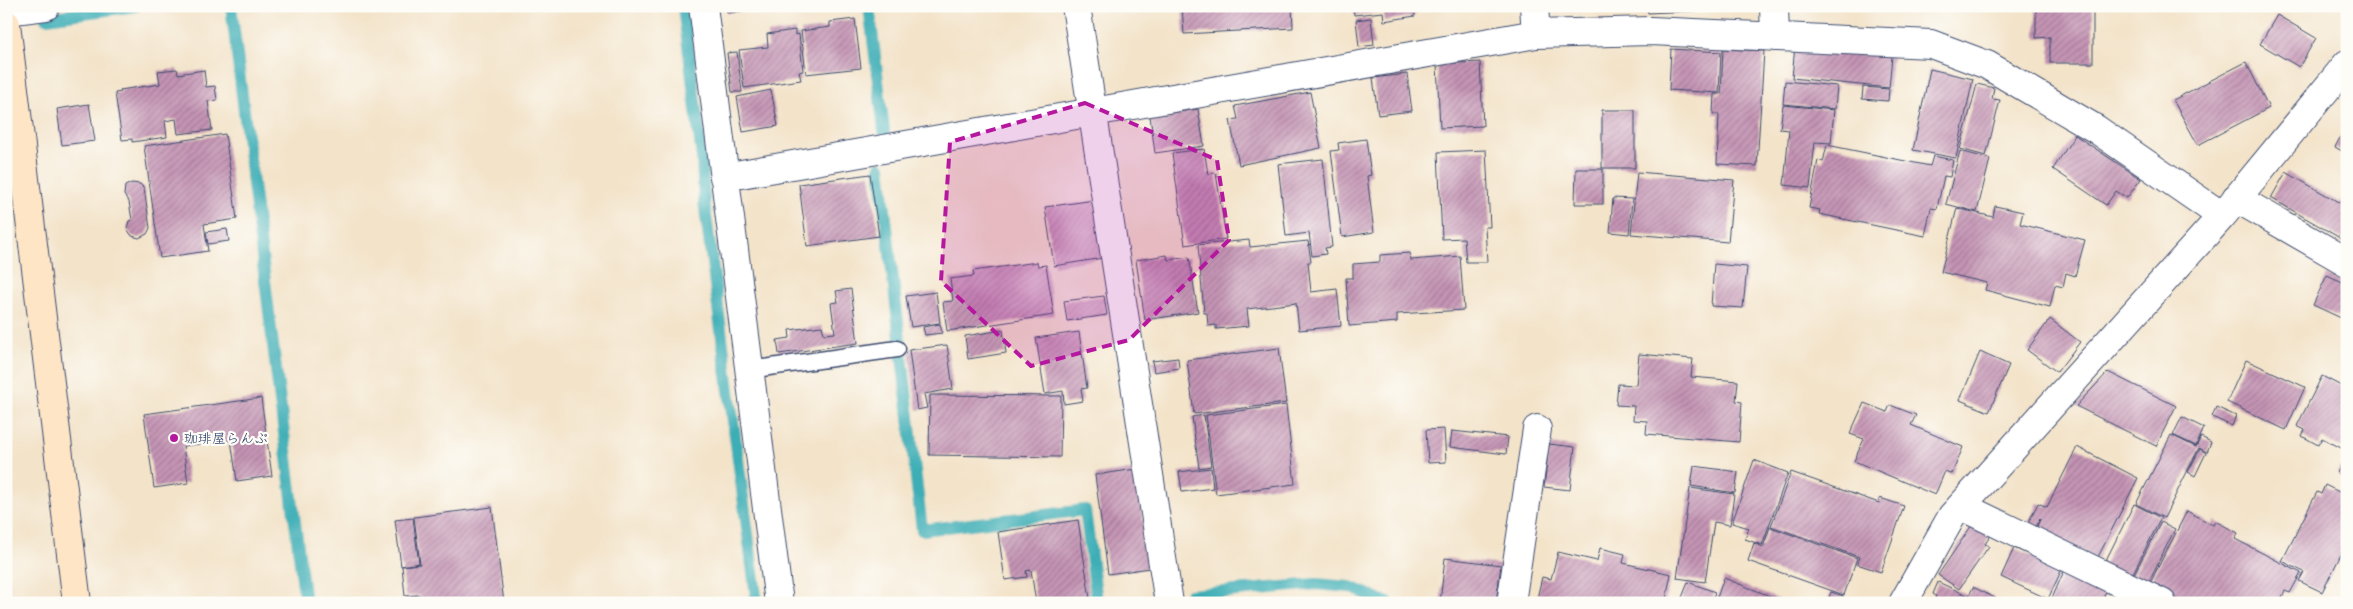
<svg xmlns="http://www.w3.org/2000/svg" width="2353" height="609" viewBox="0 0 2353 609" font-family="Sriracha,'Klee One',sans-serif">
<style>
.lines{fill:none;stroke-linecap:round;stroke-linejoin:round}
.stream{stroke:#3daeb6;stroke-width:12}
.building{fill:url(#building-hatch)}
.lane-casing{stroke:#3b4a6e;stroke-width:19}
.street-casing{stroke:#3b4a6e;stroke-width:30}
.secondary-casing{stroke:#3b4a6e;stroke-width:30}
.lane{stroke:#fff;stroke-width:16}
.street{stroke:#fff;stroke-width:28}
.secondary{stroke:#fee5c5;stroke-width:28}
.marked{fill:#b5179e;fill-opacity:0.2;stroke:#b5179e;stroke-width:4;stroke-dasharray:10 6;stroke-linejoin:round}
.poi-dot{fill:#b5179e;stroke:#fdfcf7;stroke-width:2}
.labels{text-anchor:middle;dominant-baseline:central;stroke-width:4.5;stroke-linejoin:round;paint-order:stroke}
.poi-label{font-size:14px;fill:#1b2f5e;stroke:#fdfcf7;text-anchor:start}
</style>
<defs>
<pattern id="building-hatch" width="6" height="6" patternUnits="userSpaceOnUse" patternTransform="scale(1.25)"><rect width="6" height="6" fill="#c594b4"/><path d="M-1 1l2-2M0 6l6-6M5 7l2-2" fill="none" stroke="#9f7996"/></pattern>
</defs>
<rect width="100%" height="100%" fill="#fdfcf7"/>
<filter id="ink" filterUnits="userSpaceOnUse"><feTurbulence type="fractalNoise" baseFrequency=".02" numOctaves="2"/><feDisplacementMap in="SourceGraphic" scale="10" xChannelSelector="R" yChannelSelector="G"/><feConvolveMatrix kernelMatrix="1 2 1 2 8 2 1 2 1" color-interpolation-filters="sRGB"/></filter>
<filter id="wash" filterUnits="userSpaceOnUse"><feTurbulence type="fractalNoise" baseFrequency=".0096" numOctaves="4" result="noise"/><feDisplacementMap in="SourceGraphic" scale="20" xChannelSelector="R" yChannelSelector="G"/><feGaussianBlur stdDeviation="1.12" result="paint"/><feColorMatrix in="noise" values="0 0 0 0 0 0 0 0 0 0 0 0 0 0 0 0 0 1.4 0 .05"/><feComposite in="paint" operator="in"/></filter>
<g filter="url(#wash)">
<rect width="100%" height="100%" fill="#f3e3c9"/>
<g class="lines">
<path class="stream" d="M 231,6 L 305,603
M 683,6 L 702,158 L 704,201 L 757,603
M 869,6 L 884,131
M 46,18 L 136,6
M 880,167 L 922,530 L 1085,510 L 1097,601
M 1190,595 L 1316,584 L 1350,587 L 1388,603"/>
</g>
<g id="blocks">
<path class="building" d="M 726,6 L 770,6 L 770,7 L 727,13 Z
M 1182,6 L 1292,6 L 1293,28 L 1184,34 Z
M 1353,6 L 1414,6 L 1415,16 L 1384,21 L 1383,12 L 1354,15 Z
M 1647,6 L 1758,6 L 1758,8 L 1648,13 Z
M 2036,6 L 2093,6 L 2093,63 L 2050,63 L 2050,37 L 2036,38 Z
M 2277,15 L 2316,38 L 2299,67 L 2260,44 Z
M 1371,18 L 1374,45 L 1359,47 L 1356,20 Z
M 855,19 L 861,68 L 806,74 L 801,31 L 830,27 L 830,22 Z
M 795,30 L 795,35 L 799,34 L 803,71 L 799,72 L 801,80 L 744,88 L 739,50 L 768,47 L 767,34 Z
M 1795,46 L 1892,56 L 1889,88 L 1792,78 Z
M 1671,49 L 1721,52 L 1719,93 L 1669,90 Z
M 1723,49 L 1764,51 L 1757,166 L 1717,164 L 1719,114 L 1713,114 L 1714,94 L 1721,94 Z
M 737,52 L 742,92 L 732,92 L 727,53 Z
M 1480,62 L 1483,126 L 1440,128 L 1437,64 Z
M 2246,62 L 2269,108 L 2198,145 L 2173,100 Z
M 177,69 L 178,74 L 204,70 L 206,87 L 215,86 L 217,100 L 208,101 L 212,130 L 178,134 L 176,119 L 165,121 L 167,137 L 132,142 L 132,139 L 122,140 L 115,93 L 121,92 L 120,90 L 160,84 L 158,71 Z
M 1930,69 L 1973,79 L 1956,158 L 1913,150 Z
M 1407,74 L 1412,111 L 1378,115 L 1373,78 Z
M 1785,81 L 1837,86 L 1835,109 L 1783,104 Z
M 1977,84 L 1994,88 L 1992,99 L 2000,100 L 1986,156 L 1960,149 Z
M 1863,87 L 1889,89 L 1888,101 L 1862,99 Z
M 771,90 L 778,126 L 743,132 L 737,97 Z
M 1310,92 L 1321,148 L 1239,165 L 1230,120 L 1238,119 L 1235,106 Z
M 89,104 L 95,141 L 62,145 L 57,109 Z
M 1783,105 L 1834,110 L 1831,143 L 1815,142 L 1810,188 L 1784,185 L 1789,130 L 1780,129 Z
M 1198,109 L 1204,146 L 1155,153 L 1150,116 Z
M 1602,110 L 1635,110 L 1635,168 L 1602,168 Z
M 2347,125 L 2347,154 L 2335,147 Z
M 225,134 L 237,219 L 204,224 L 208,251 L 160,258 L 144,146 Z
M 2075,135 L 2141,179 L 2127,198 L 2116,191 L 2106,205 L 2053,169 Z
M 1366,139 L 1371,175 L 1367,176 L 1374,232 L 1342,237 L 1331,151 L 1339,150 L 1338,143 Z
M 1827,145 L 1930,166 L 1933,156 L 1953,160 L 1950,177 L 1944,176 L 1937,209 L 1931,208 L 1925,236 L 1819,214 L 1820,210 L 1809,208 L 1818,160 L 1823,162 Z
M 1204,149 L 1208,174 L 1216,173 L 1226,239 L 1185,245 L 1172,153 Z
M 1486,150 L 1490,227 L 1485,227 L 1487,262 L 1466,262 L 1464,238 L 1442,239 L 1438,152 Z
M 1960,151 L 1990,159 L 1977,212 L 1946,204 Z
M 1323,159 L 1332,247 L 1325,248 L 1326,254 L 1312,256 L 1309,233 L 1286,236 L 1278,164 Z
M 1576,169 L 1603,169 L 1603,204 L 1575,204 Z
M 1637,172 L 1734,180 L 1728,242 L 1631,234 Z
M 2286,172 L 2340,203 L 2347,191 L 2347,242 L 2271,198 Z
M 870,174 L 879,236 L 807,246 L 799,184 Z
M 132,183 L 140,184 L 144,188 L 150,228 L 147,234 L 139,238 L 132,236 L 127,229 L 129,221 L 132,220 L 129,202 L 124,195 L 125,186 Z
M 1613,198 L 1632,199 L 1629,234 L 1610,232 Z
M 1095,200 L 1103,258 L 1054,266 L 1045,207 Z
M 1995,206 L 2023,212 L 2020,224 L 2085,240 L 2075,276 L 2066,273 L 2063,287 L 2055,285 L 2050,307 L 1985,290 L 1987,283 L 1941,272 L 1957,208 L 1993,217 Z
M 227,229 L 229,241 L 208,244 L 206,232 Z
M 1249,240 L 1250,247 L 1308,241 L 1311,262 L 1308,262 L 1311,292 L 1337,289 L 1341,326 L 1299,330 L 1296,303 L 1247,309 L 1249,326 L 1216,329 L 1216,325 L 1208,326 L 1207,313 L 1204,313 L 1198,245 Z
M 1410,253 L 1411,260 L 1460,256 L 1464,310 L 1397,314 L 1397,322 L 1349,326 L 1346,278 L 1353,278 L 1353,264 L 1380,262 L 1380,255 Z
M 1167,255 L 1168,260 L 1189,257 L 1198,312 L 1145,320 L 1136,260 Z
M 1037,262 L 1038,266 L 1046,265 L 1054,315 L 947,331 L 943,302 L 953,301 L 950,279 L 974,276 L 973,271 Z
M 1714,264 L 1747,267 L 1743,308 L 1711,306 Z
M 2327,275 L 2347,284 L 2347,304 L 2341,318 L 2313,305 Z
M 851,289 L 858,343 L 779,354 L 777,340 L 790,338 L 789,330 L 822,326 L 824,334 L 835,333 L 831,303 L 838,302 L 836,291 Z
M 936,292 L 940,323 L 911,327 L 906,296 Z
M 1104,296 L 1107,315 L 1067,321 L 1064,301 Z
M 2050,319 L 2080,342 L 2057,372 L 2027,350 Z
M 940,324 L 942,333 L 925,335 L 923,327 Z
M 1003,330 L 1006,353 L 968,359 L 965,336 Z
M 1079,332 L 1087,388 L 1081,389 L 1083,401 L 1064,404 L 1063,391 L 1045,394 L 1036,338 Z
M 947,345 L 953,389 L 924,394 L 927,408 L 917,410 L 909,350 Z
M 1279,348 L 1286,403 L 1194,414 L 1187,360 Z
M 1980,352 L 2009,365 L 1989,412 L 1960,400 Z
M 1639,354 L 1693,359 L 1691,377 L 1738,381 L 1736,401 L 1742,402 L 1739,442 L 1646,434 L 1647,421 L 1633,420 L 1634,406 L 1616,405 L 1618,384 L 1636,385 Z
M 1178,358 L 1179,368 L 1154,372 L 1152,361 Z
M 2246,360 L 2305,387 L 2286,430 L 2227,402 Z
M 2108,372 L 2176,406 L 2156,446 L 2076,406 Z
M 2322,376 L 2347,389 L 2347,451 L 2322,438 L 2318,445 L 2302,436 L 2305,430 L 2297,426 Z
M 930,395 L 1061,396 L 1060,457 L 929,455 Z
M 261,398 L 272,476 L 237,481 L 231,440 L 183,446 L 188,483 L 154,488 L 144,414 Z
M 1864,403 L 1887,412 L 1890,405 L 1916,415 L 1911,425 L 1963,447 L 1952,474 L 1945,471 L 1935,495 L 1854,461 L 1864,439 L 1850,434 Z
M 1286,405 L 1295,484 L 1216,494 L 1206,415 Z
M 2216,407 L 2236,416 L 2232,426 L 2212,417 Z
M 1204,415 L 1211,466 L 1199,468 L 1192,417 Z
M 2182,417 L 2204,428 L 2196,446 L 2173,435 Z
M 1444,429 L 1446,462 L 1428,463 L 1426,430 Z
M 1452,431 L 1508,437 L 1506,454 L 1450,447 Z
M 2171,435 L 2196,447 L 2201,437 L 2211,442 L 2207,452 L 2199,448 L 2164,518 L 2136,504 Z
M 1549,444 L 1575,447 L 1570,490 L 1544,487 Z
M 2077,447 L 2138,478 L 2097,559 L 2036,529 L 2040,519 L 2035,529 L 2027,525 L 2038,503 L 2047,507 Z
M 2200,449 L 2206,453 L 2195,476 L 2188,472 Z
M 1754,460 L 1788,473 L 1762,545 L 1745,539 L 1749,528 L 1732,523 Z
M 2343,461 L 2347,462 L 2347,478 L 2337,473 Z
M 1694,466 L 1738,472 L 1735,493 L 1691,486 Z
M 1211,468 L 1213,488 L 1182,492 L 1179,472 Z
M 1136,469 L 1150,568 L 1108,574 L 1095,475 Z
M 1791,472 L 1879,503 L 1880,498 L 1904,506 L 1881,572 L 1857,564 L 1859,557 L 1771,526 Z
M 2325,485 L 2347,496 L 2347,543 L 2322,592 L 2299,581 L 2304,572 L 2282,561 L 2317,492 L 2321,494 Z
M 1690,488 L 1734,494 L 1730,525 L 1714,522 L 1705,582 L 1677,578 Z
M 2134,504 L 2161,518 L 2130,579 L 2103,566 Z
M 492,507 L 504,603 L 421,603 L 420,595 L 405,596 L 402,566 L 420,564 L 414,517 Z
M 2187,511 L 2213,525 L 2215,521 L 2238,533 L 2235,539 L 2301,573 L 2290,593 L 2285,591 L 2279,603 L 2184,603 L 2149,585 Z
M 413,518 L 419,563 L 401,566 L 395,520 Z
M 1078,520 L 1090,599 L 1062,603 L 1036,603 L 1031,570 L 1026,571 L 1027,577 L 1005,580 L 998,532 Z
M 1974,522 L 1992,533 L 1985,544 L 1989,546 L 1959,589 L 1938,575 Z
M 2161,522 L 2175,529 L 2147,585 L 2132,578 Z
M 1770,527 L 1857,558 L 1844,595 L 1748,561 L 1754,543 L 1763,547 Z
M 1600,548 L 1625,554 L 1623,563 L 1671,574 L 1665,603 L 1536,603 L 1542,577 L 1551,579 L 1558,552 L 1597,561 Z
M 2014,548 L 2062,569 L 2048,599 L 2001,577 Z
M 1445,558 L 1501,565 L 1496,603 L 1440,603 Z
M 2064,571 L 2107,589 L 2101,603 L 2050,603 Z
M 1724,578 L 1788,603 L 1715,603 Z
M 1688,582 L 1715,592 L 1711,603 L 1680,603 Z
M 1938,582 L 1969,596 L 1973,587 L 1995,598 L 1993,603 L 1933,603 L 1936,596 L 1933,594 Z
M 1831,592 L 1843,596 L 1841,603 L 1827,603 Z
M 419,596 L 420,603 L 407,603 L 406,598 Z"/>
</g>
</g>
<g filter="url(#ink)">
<use href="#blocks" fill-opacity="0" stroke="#3b4a6e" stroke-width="1"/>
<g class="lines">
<defs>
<path id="lane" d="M 749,370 L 897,349"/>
<path id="street" d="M 703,6 L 779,603
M 1076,6 L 1169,603
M 1534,6 L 1536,34
M 1774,6 L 1775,37
M 6,11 L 46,6
M 724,177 L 1536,34 L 1651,31 L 1931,44 L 1987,65 L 2096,129 L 2222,216
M 2236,198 L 2347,262
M 1961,506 L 2162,603
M 1511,603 L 1537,429
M 1903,603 L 1952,516 L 2222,216 L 2347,64"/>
<path id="secondary" d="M 6,24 L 77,603"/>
</defs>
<use href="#lane" class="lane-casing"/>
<use href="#street" class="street-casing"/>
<use href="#secondary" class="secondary-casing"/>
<use href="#lane" class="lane"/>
<use href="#street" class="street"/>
<use href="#secondary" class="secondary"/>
</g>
</g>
<path class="marked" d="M 1085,103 L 1217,160 L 1229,240 L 1129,340 L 1031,366 L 941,281 L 950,142 Z"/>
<circle class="poi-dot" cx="174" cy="438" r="5"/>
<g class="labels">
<g class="poi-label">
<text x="184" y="438">珈琲屋らんぷ</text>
</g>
</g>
<rect width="2353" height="609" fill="none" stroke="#fdfcf7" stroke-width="25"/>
</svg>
